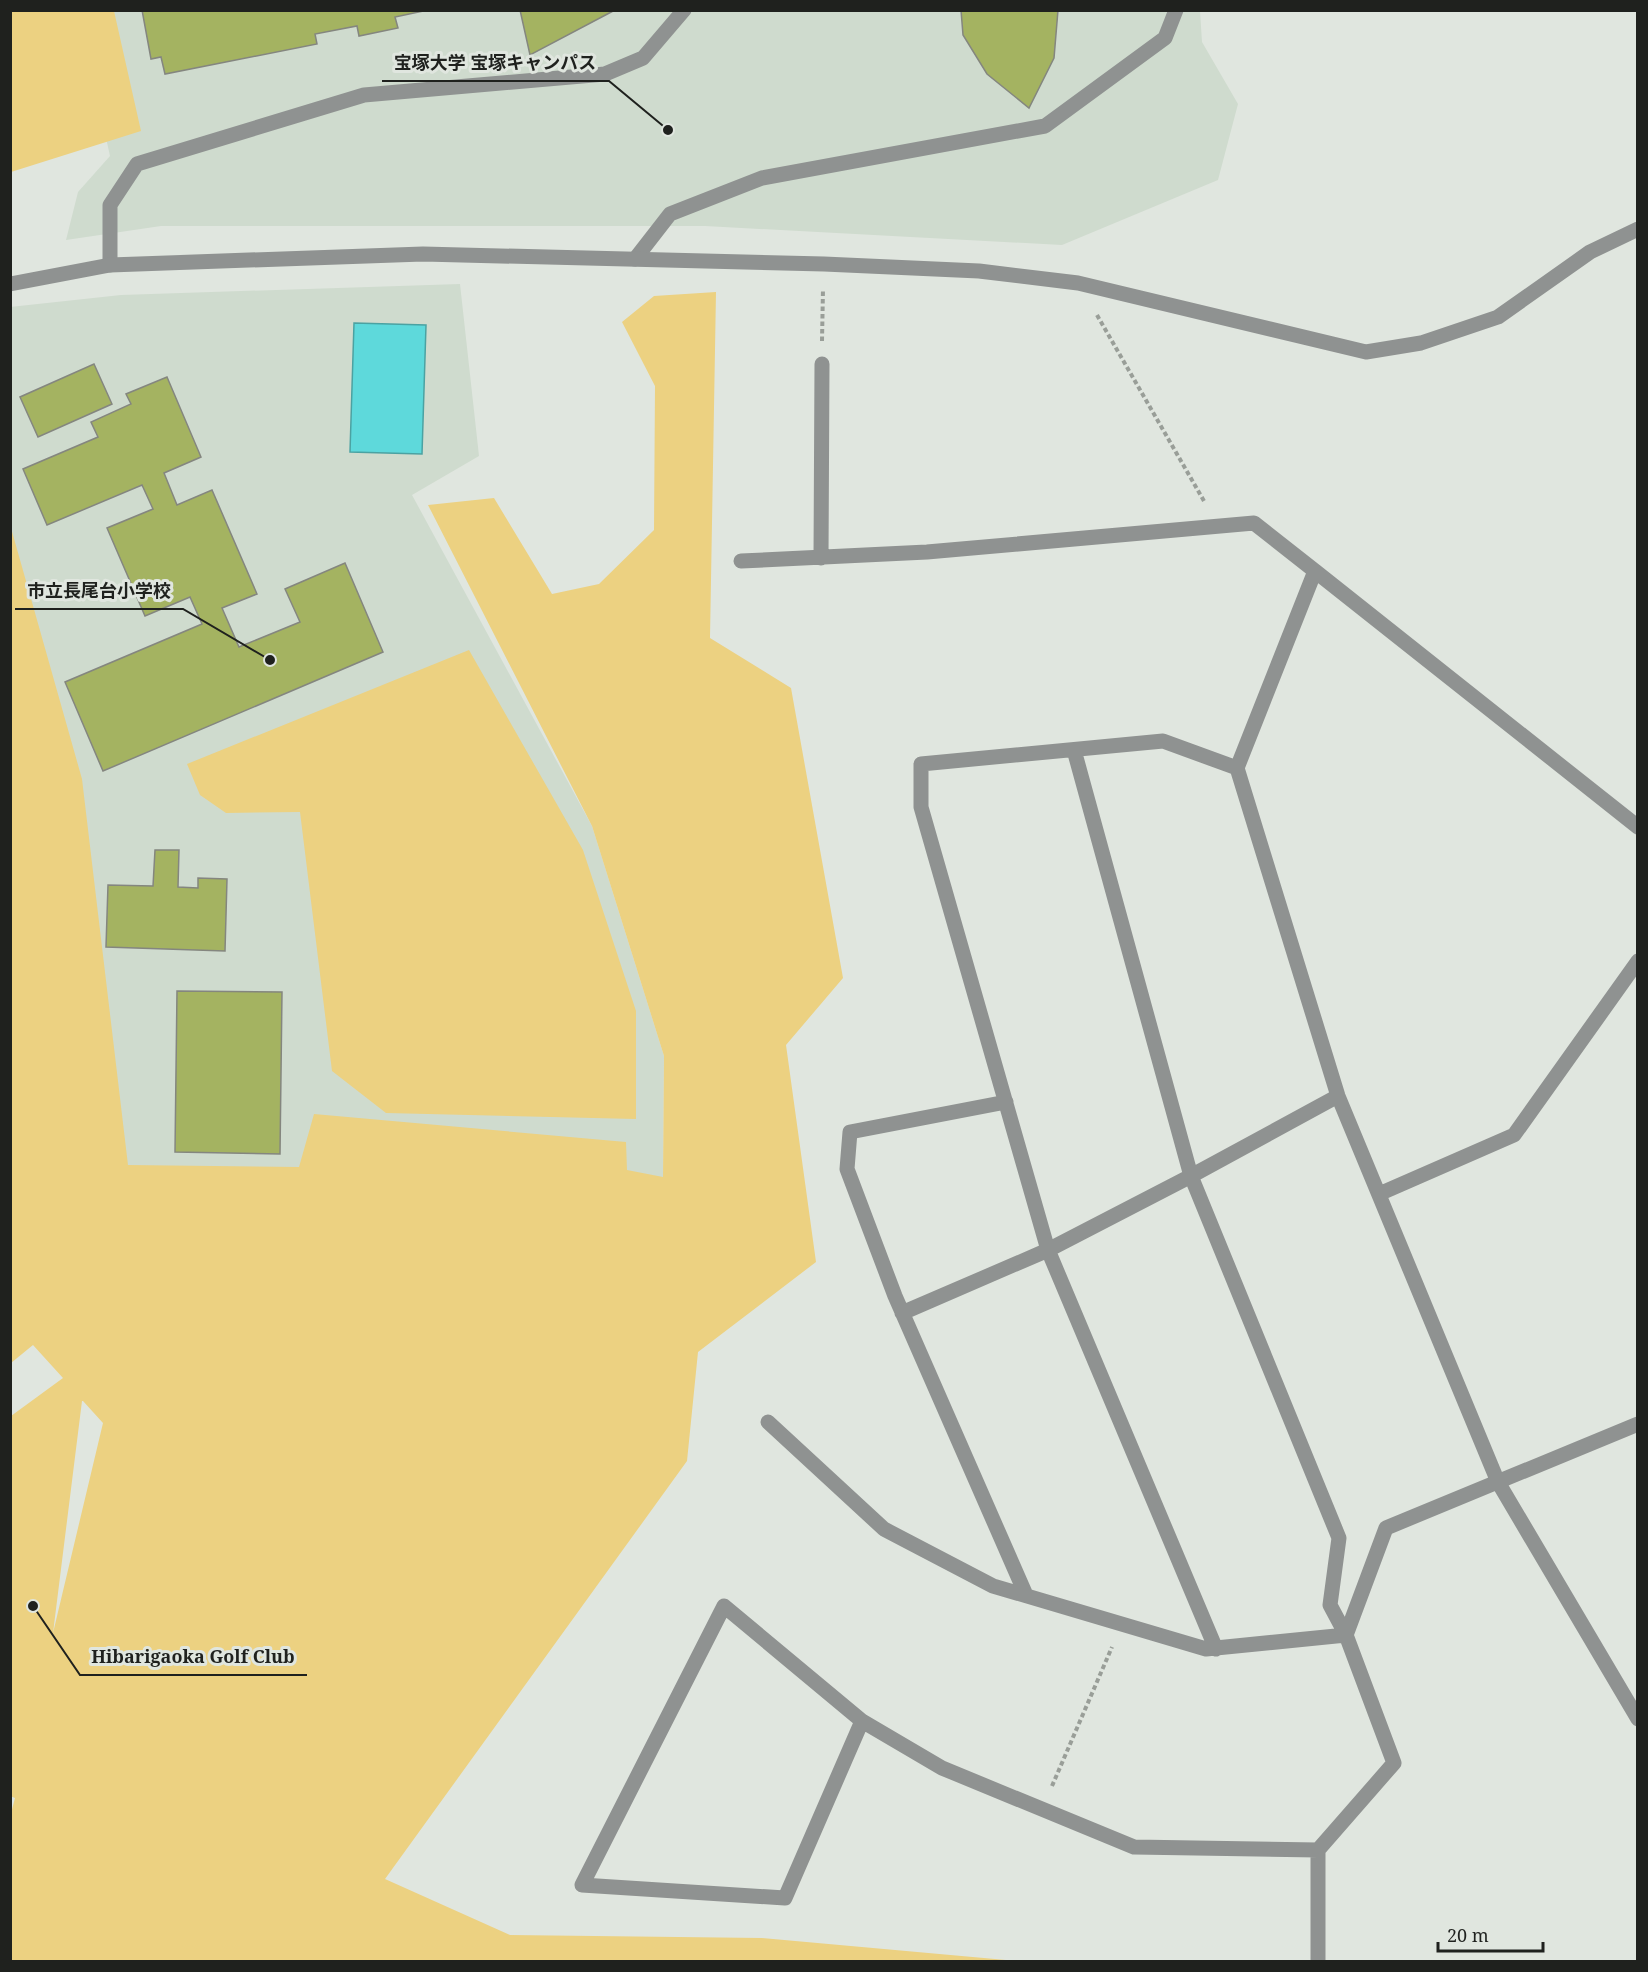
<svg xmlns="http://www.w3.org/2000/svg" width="1648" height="1972" viewBox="0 0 1648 1972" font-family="'Noto Serif','Noto Sans JP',serif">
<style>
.built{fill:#cfdbce}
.green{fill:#ecd181;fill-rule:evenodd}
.water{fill:#5ed9db;stroke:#4ba2a2;stroke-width:1.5}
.building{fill:#a4b361;stroke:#84867f;stroke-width:1.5}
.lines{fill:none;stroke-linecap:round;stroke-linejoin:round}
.path{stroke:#999e98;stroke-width:4;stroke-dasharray:4.5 3;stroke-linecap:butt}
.lane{stroke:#8f9291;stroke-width:15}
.street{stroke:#8f9291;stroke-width:15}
.leader{fill:none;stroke:#1f211e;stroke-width:2}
.callout-dot{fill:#1f211e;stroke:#e0e6df;stroke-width:2}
.callout-label{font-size:18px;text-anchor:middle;font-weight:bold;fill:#1f211e;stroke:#e0e6df;stroke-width:6;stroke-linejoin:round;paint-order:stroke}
</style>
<rect width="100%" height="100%" fill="#e0e6df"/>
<path class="built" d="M 78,11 L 1200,11 L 1202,42 L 1238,104 L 1218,180 L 1062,245 L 705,226 L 161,226 L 66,240 L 78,192 L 110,156 Z
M 460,284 L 479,456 L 412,495 L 592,826 L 664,1056 L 663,1177 L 126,1201 L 11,569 L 10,307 L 121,295 Z"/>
<path class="green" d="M 11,10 L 114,11 L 141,131 L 11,172 Z
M 716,292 L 710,638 L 791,688 L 843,978 L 786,1045 L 816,1262 L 698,1352 L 687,1461 L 385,1879 L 510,1935 L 762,1938 L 1017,1961 L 11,1961 L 10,1817 L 15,1798 L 10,1796 L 11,1416 L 63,1378 L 33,1345 L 11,1363 L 11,528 L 82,779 L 128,1165 L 299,1167 L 314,1114 L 626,1142 L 627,1170 L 663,1177 L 664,1056 L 592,826 L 428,505 L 494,498 L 552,594 L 599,584 L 654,530 L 655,386 L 622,322 L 654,296 ZM 83,1401 L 103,1423 L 53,1633 L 82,1401 Z
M 469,650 L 583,850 L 636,1011 L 636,1119 L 386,1113 L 332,1071 L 300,812 L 226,813 L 200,795 L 187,764 Z"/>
<path class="water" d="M 354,323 L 426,325 L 422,454 L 350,452 Z"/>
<path class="building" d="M 142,10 L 428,10 L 395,17 L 398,28 L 359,36 L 357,26 L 315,34 L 317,44 L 165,74 L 161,57 L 151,59 Z
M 520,10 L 615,10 L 530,55 Z
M 961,10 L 1058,10 L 1054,58 L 1029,108 L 987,74 L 963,35 Z
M 94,364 L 112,404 L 38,437 L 20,397 Z
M 167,377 L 201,457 L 164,473 L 177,505 L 212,490 L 257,594 L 222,608 L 239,647 L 300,622 L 285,589 L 345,563 L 383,652 L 103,771 L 65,682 L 202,624 L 190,597 L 145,616 L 107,528 L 153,509 L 142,485 L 47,525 L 23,469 L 98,437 L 91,422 L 131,404 L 126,394 Z
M 155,850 L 179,850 L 178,887 L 198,888 L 198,878 L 227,879 L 225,951 L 106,947 L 108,885 L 153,886 Z
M 177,991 L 282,992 L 280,1154 L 175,1152 Z"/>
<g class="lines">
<path class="path" d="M 1097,315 L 1204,501
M 822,341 L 823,289
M 1052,1786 L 1112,1647"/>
<path class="lane" d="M 635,259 L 670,214 L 762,178 L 1045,126 L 1165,38 L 1176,10
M 110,265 L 110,205 L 137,164 L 364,95 L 605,74 L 643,58 L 684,10"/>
<path class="street" d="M 10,284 L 110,265 L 423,254 L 824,264 L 979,271 L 1078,283 L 1366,352 L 1421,343 L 1498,317 L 1590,252 L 1638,229
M 821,558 L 822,364
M 741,561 L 927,552 L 1254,523 L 1315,571
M 1237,768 L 1315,571 L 1638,827
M 1006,1102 L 850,1132 L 847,1169 L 895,1296 L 1026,1595
M 1379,1194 L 1514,1135 L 1638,961
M 902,1313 L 1048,1250 L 1191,1176 L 1338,1096
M 768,1422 L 884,1529 L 993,1586 L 1206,1649 L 1346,1635 L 1330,1605 L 1339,1538 L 1191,1176 L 1074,750
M 1216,1649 L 1048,1250 L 921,807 L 921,764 L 1163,741 L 1237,768 L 1338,1096 L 1498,1482 L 1638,1719
M 862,1721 L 785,1898 L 582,1885 L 724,1606 L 862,1721 L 942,1768 L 1134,1847 L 1318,1850
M 1318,1962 L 1318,1850 L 1394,1763 L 1346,1635 L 1386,1528 L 1638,1424"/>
</g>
<path class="leader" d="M668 130L609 81H382M270 660L183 609H15M33 1606L80 1675H307"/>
<g class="callout-dot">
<circle cx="668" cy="130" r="6"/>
<circle cx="270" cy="660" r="6"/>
<circle cx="33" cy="1606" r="6"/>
</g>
<g class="callout-label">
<text x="495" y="69">宝塚大学 宝塚キャンパス</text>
<text x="99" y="597">市立長尾台小学校</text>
<text x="193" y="1663">Hibarigaoka Golf Club</text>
</g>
<rect width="1648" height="1972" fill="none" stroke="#1f211e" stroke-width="24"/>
<path d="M1438 1942v9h105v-9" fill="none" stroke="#1f211e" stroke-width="3"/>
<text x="1447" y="1942" font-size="18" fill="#1f211e" stroke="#e0e6df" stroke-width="4.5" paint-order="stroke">20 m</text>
</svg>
